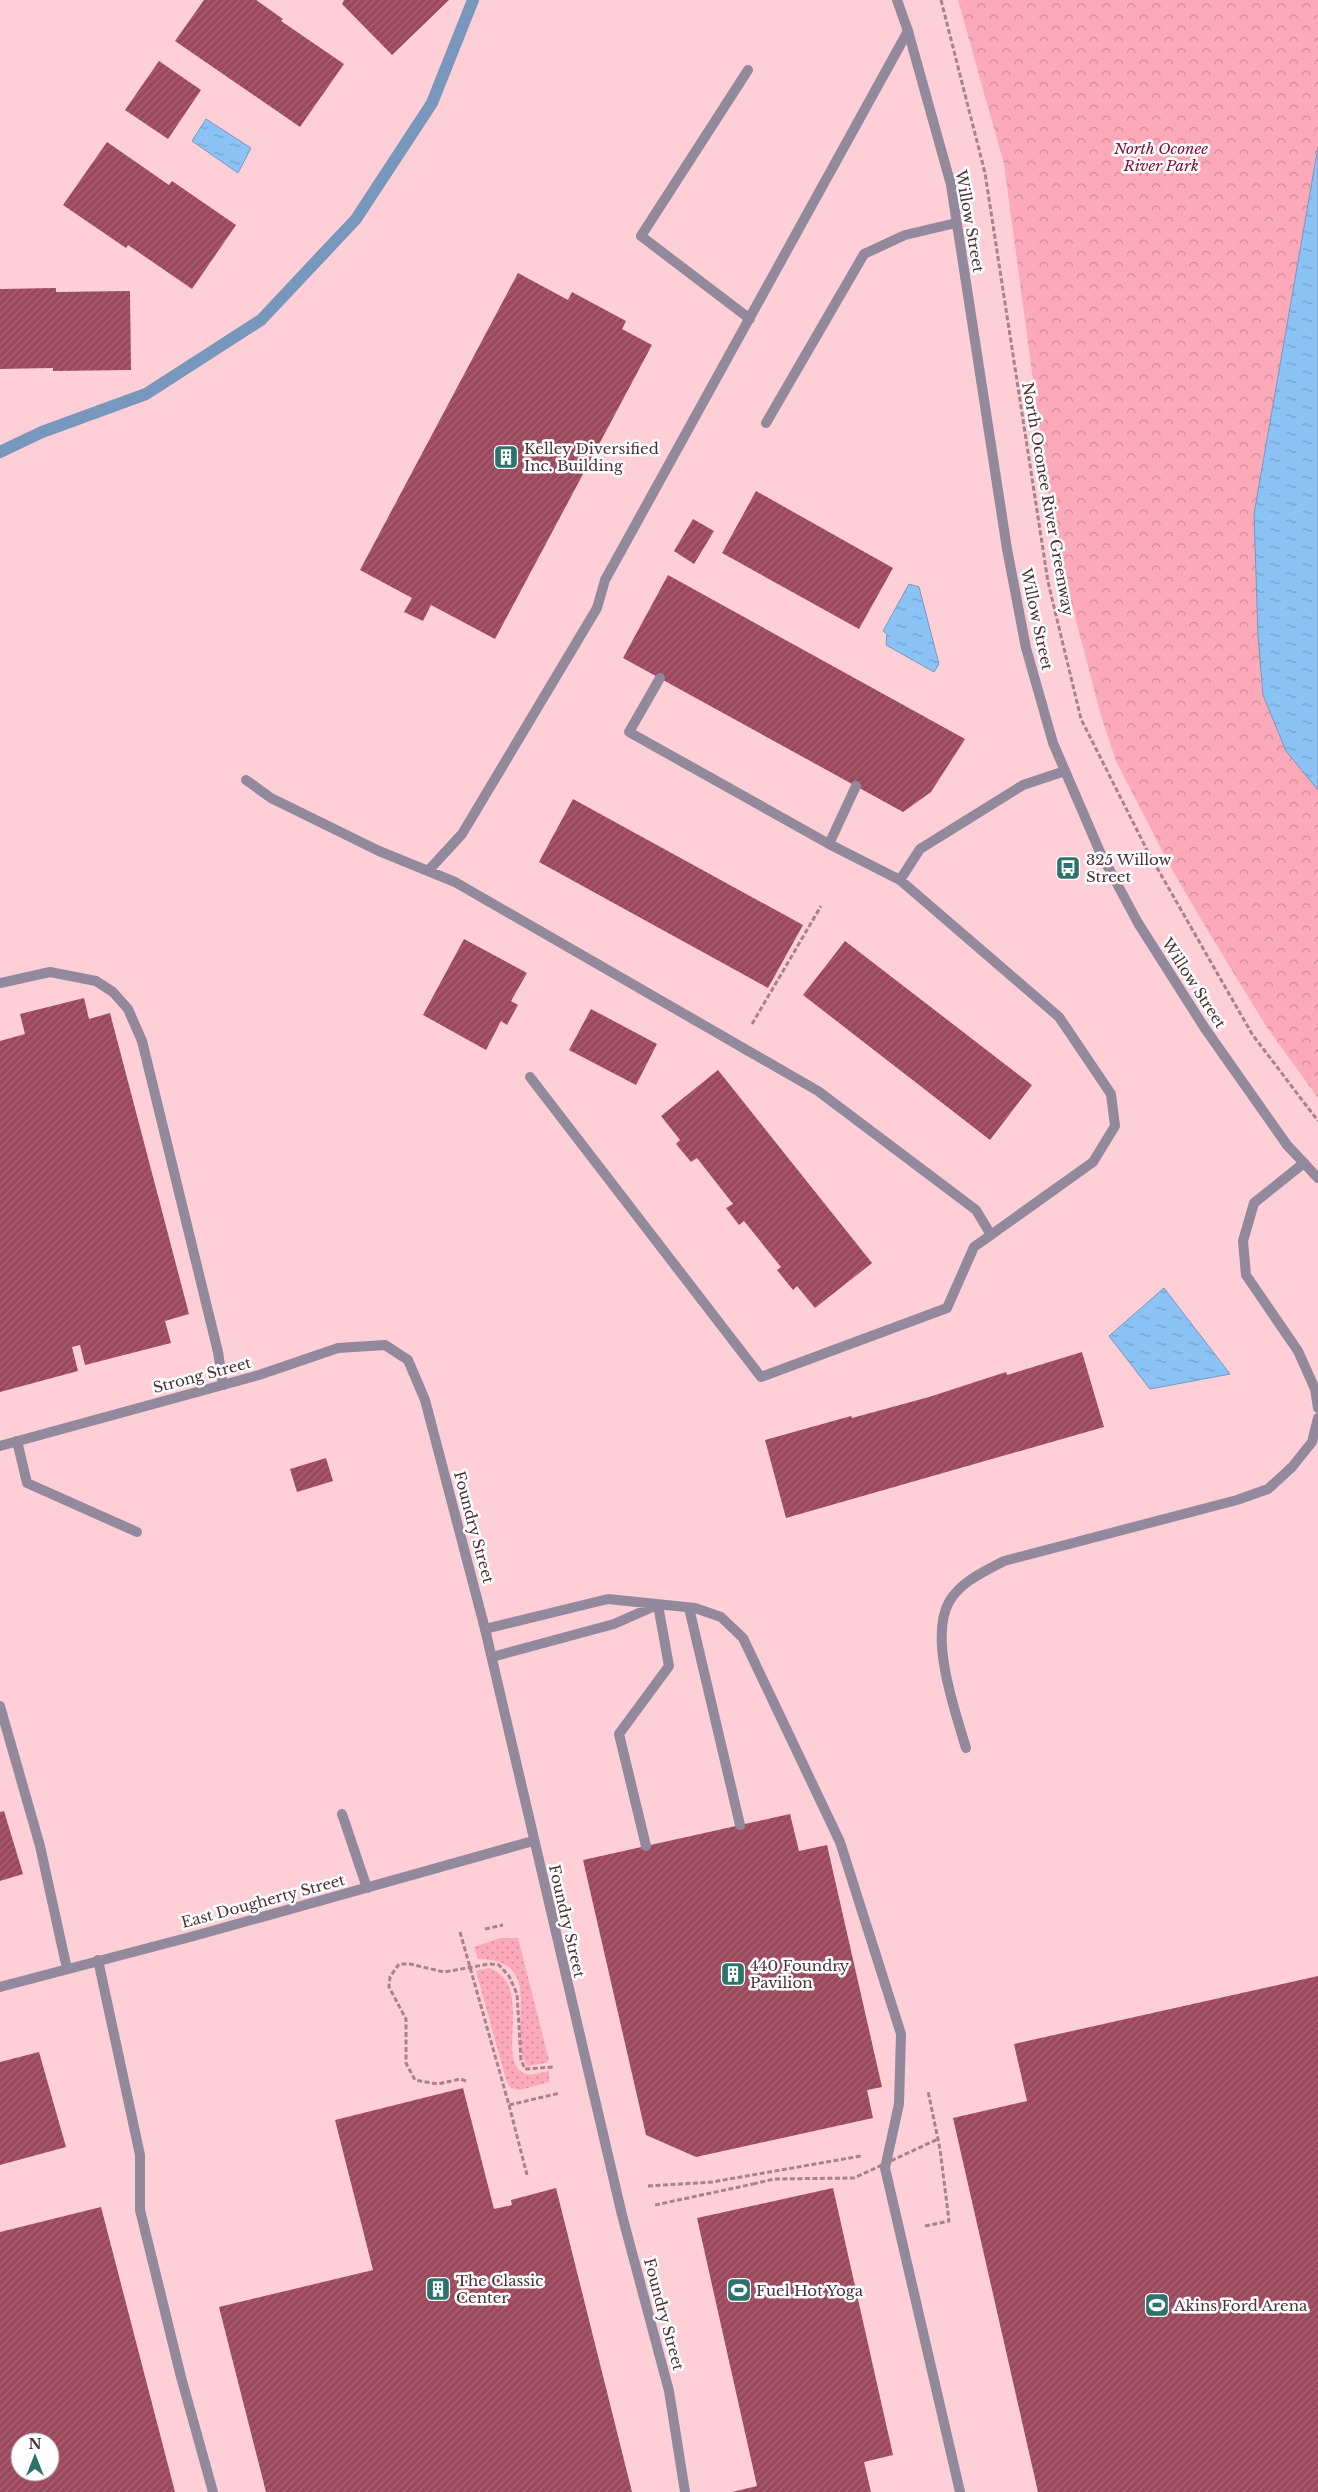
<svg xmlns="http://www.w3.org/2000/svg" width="1318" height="2492" viewBox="0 0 1318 2492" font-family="'Libre Baskerville',serif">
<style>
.forest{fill:url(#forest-crowns)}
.garden{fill:url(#garden-dots)}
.water{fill:url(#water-ripples);stroke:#7798bc}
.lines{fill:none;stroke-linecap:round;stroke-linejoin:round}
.stream{stroke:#7798bc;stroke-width:12}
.building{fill:url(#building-hatch);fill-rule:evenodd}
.path{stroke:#a68389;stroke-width:3;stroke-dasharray:5 2.5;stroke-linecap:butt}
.service{stroke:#93899d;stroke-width:10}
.minor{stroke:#93899d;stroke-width:10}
.tertiary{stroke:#93899d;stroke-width:10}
.path-bridge{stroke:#a68389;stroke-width:3;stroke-dasharray:5 2.5;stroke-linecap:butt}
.labels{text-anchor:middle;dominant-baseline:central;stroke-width:5;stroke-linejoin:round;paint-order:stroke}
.park-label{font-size:15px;font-style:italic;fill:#801039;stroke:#fefefe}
.street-label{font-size:15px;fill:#493236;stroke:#fefefe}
.poi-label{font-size:15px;fill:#493236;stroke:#fefefe;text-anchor:start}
</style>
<defs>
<pattern id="forest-crowns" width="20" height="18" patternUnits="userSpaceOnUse" patternTransform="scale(1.25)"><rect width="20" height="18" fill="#fcaaba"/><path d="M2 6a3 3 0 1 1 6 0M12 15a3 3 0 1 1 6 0" fill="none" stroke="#ce8b98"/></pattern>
<pattern id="garden-dots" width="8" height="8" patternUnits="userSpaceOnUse" patternTransform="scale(1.25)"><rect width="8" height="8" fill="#fcaaba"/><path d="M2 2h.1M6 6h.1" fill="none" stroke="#ce8b98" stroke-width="1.8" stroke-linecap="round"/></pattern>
<pattern id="water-ripples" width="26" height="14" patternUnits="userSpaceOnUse" patternTransform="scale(1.25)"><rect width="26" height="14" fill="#8bc3f6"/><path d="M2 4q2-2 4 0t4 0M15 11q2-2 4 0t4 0" fill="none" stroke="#749fc8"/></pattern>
<pattern id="building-hatch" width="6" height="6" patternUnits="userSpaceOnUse" patternTransform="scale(1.25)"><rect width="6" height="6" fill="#9c475c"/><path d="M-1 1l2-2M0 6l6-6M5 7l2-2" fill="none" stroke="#a76676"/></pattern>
</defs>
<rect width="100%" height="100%" fill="#fecfd7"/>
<path class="forest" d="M 958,0 L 1318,0 L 1318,1098 L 1266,1026 L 1199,916 L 1169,864 L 1116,761 L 1101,716 L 1054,536 L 1004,164 Z"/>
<path class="garden" d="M 500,1938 L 518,1938 L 549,2060 L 546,2063 L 527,2066 C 505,2030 549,1959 478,1959 L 474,1947 Z
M 489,1968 C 536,1984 493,2064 526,2074 C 533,2076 543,2072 549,2071 L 549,2082 L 520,2090 L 511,2088 L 507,2083 L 476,1971 Z"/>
<path class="water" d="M 206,119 L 251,148 L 238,173 L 192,141 Z
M 1318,147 L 1318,790 L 1286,751 L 1263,695 L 1258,635 L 1254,514 Z
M 909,584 L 919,587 L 939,664 L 934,672 L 886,645 L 887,634 L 883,631 Z
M 1164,1288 L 1230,1374 L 1150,1389 L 1109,1336 Z"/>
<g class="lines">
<path class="stream" d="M 0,452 L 42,432 L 146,394 L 261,320 L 356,219 L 432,103 L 473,0"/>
</g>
<path class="building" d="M 204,0 L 256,0 L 283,19 L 281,21 L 344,64 L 300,127 L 175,41 Z
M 344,0 L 449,0 L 392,55 L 342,4 Z
M 159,61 L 201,90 L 168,139 L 125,110 Z
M 107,142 L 169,185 L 172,181 L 236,225 L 192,289 L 128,245 L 126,248 L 63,205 Z
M 518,273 L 568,300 L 572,292 L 626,321 L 622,329 L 652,345 L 495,639 L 431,605 L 423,621 L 404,612 L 412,598 L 360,570 Z
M 56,288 L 56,292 L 130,291 L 131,370 L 53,371 L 53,368 L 0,369 L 0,289 Z
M 756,491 L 893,568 L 859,629 L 722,553 Z
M 693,519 L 714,531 L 694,564 L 674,551 Z
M 668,575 L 965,739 L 931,792 L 903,812 L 623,658 Z
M 573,799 L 803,925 L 768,988 L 539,862 Z
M 464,939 L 527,973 L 511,1001 L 518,1005 L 507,1025 L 501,1021 L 486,1050 L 423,1015 Z
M 845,941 L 1032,1085 L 990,1140 L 803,995 Z
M 84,998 L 89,1019 L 110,1013 L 189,1314 L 165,1321 L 171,1343 L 85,1365 L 80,1345 L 72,1347 L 78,1371 L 0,1392 L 0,1041 L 25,1034 L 20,1014 Z
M 591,1009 L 657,1044 L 636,1085 L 569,1050 Z
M 718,1070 L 872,1263 L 815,1308 L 797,1286 L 793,1290 L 777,1270 L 781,1267 L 744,1221 L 739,1225 L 726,1208 L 733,1204 L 697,1158 L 691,1162 L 676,1144 L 680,1140 L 661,1116 Z
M 1082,1352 L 1104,1427 L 786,1518 L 765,1440 L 851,1416 L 852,1418 L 929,1397 L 1006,1372 L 1007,1375 Z
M 326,1458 L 333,1481 L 297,1492 L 290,1469 Z
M 4,1811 L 23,1874 L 0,1881 L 0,1812 Z
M 790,1814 L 799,1851 L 827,1845 L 882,2087 L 867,2090 L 873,2118 L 696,2157 L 646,2135 L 583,1860 Z
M 1318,1976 L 1318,2492 L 1038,2492 L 953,2118 L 1027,2101 L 1014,2044 Z
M 39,2052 L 66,2147 L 0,2165 L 0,2062 Z
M 463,2088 L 494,2209 L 512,2205 L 511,2200 L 556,2188 L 632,2492 L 266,2492 L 219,2307 L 373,2270 L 335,2120 Z
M 833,2188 L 893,2455 L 864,2462 L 871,2492 L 732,2492 L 757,2486 L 697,2218 Z
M 101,2207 L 175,2492 L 0,2492 L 0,2232 ZM 20,2442 L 50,2442 L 50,2472 L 20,2472 Z"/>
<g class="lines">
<path class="path" d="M 941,0 L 985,173 L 1048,582 L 1081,719 L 1148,852 L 1252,1034 L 1318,1121
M 752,1024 L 821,906
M 485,1929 L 503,1925
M 460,1932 L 509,2105 L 560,2093
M 466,2081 L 460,2079 L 438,2084 L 415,2080 L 406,2063 L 406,2019 L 389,1987 L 390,1977 L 399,1964 L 410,1964 L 444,1972 L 489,1964 L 499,1965 L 509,1976 L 517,1994 L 521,2060 L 525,2069 L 554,2067
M 509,2105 L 527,2175
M 648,2186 L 712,2182 L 861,2156
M 655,2205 L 753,2184
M 925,2226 L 949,2221 L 940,2149 L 928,2091"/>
<path class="service" d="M 748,70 L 641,236 L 750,319
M 766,423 L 864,254 L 905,235 L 956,223
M 246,780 L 271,798 L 379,851 L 455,882 L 818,1091 L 976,1210 L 991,1235
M 829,844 L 856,786
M 428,871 L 462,834 L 597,608 L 605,580 L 908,31
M 900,880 L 920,849 L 1023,785 L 1065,771
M 0,983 L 50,972 L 96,981 L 113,992 L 128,1009 L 142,1041 L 218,1352 L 223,1385
M 530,1077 L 761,1377 L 947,1308 L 974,1247 L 1093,1162 L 1115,1126 L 1111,1094 L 1059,1017 L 900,880 L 829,844 L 629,732 L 660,678
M 1304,1163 L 1254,1203 L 1243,1241 L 1246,1275 L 1298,1351 L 1315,1389 L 1318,1408
M 17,1441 L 27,1483 L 137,1532
M 689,1608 L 740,1825
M 485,1629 L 608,1599 L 695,1608 L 721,1617 L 743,1638 L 840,1842 L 901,2034 L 899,2104 L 885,2168 L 960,2492
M 492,1657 L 614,1624 L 657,1605
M 0,1706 L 40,1846 L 67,1969
M 966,1748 C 955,1711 929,1638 949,1602 C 960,1582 985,1571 1004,1561 L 1237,1500 L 1268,1489 L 1292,1467 L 1312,1442 L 1318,1418
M 342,1814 L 367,1888
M 646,1846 L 619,1734 L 669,1666 L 658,1605
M 98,1960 L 140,2155 L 140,2210 L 181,2377 L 213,2492"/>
<path class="minor" d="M 0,1446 L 259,1375 L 338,1348 L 385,1345 L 408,1360 L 425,1400 L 485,1629 L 622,2215 L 669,2391 L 685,2492
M 0,1987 L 194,1936 L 533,1841"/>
<path class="tertiary" d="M 897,0 L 908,31 L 951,185 L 1007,549 L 1026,648 L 1053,743 L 1100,852 L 1138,923 L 1204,1027 L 1287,1145 L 1318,1178"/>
<path class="path-bridge" d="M 753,2184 L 774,2179 L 854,2178 L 938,2139"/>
</g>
<defs>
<symbol id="building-square" viewBox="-11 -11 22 22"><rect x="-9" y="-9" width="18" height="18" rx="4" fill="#2b736c" stroke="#fefefe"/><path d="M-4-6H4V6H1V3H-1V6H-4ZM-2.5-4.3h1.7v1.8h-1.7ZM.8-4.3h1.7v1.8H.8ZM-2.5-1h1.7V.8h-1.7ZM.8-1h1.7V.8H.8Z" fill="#fff"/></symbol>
<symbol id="bus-square" viewBox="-11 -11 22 22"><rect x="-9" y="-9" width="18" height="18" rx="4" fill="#2b736c" stroke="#fefefe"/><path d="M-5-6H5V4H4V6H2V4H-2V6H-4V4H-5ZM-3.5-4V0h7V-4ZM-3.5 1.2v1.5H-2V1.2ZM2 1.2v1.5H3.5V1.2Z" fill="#fff"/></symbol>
<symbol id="stadium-square" viewBox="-11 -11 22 22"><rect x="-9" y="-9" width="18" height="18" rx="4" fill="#2b736c" stroke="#fefefe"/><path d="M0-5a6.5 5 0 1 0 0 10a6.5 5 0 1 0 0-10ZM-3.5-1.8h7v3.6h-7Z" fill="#fff"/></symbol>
</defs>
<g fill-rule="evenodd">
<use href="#building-square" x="492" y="443" width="28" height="28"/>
<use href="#bus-square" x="1054" y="854" width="28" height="28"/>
<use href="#building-square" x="719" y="1960" width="28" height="28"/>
<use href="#building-square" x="424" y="2275" width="28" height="28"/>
<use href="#stadium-square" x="725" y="2276" width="28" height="28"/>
<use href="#stadium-square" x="1143" y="2291" width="28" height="28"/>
</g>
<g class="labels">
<g class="park-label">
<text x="1161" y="148">North Oconee<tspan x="1161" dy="17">River Park</tspan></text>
</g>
<g class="street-label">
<text transform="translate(970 221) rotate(80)">Willow Street</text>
<text transform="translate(1048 499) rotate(80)">North Oconee River Greenway</text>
<text transform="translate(1037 619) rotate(78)">Willow Street</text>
<text transform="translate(1194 983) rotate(57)">Willow Street</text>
<text transform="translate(202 1375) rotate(-15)">Strong Street</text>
<text transform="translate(474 1527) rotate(75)">Foundry Street</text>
<text transform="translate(263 1901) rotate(-15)">East Dougherty Street</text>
<text transform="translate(567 1921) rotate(77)">Foundry Street</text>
<text transform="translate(664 2314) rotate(75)">Foundry Street</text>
</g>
<g class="poi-label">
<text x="524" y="448">Kelley Diversified<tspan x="524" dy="17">Inc. Building</tspan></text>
<text x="1086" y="859">325 Willow<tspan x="1086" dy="17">Street</tspan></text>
<text x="750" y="1965">440 Foundry<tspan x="750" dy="17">Pavilion</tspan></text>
<text x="456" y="2280">The Classic<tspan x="456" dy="17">Center</tspan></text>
<text x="756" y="2290">Fuel Hot Yoga</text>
<text x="1174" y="2305">Akins Ford Arena</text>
</g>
</g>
<g transform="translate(35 2457)"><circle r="24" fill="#fefefe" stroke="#b6acae"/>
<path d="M0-4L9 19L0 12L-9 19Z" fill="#2b736c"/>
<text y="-8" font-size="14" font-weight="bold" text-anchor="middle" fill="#493236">N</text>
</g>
</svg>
